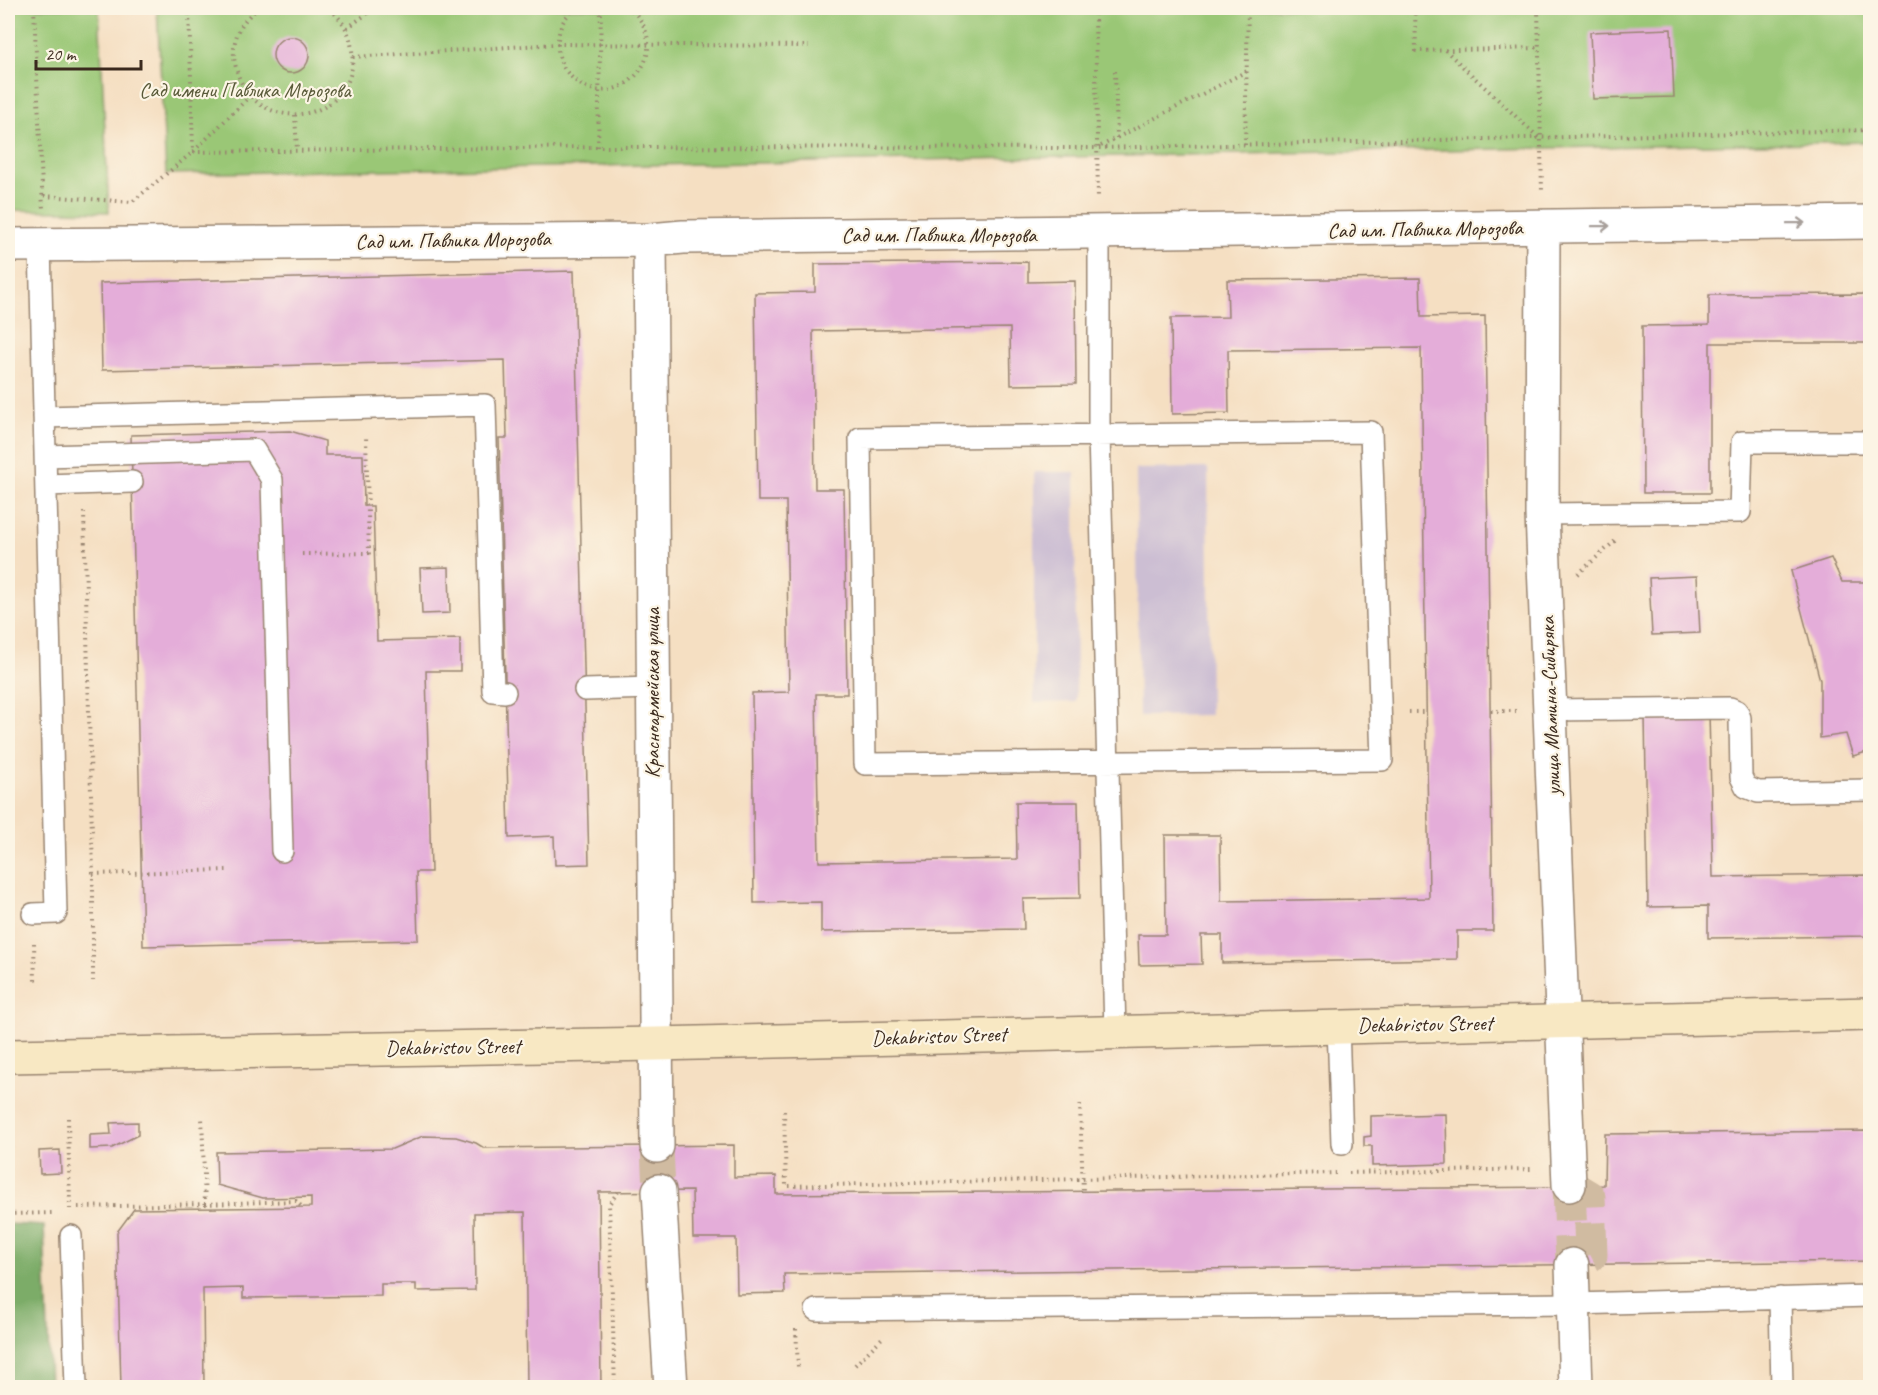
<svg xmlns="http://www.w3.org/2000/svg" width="1878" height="1395" viewBox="0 0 1878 1395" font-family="Caveat,sans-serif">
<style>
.industrial{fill:#ccbed3}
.green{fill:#9ac776;stroke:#6a784a;stroke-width:1.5}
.forest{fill:#7bac67;stroke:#5b6b42;stroke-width:1.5}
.building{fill:#e4add9}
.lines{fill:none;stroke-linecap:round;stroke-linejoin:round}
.street-tunnel{stroke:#d0bba1;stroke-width:33;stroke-dasharray:33 16;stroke-linecap:butt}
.lane-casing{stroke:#988470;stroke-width:24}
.street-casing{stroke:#988470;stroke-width:36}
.secondary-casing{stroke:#988470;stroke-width:36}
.path{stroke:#988470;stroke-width:4;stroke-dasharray:1.5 4.5;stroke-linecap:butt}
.lane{stroke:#fff;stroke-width:21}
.street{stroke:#fff;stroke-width:33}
.secondary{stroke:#f8e8c3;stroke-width:33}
.oneway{stroke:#a79f9a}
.labels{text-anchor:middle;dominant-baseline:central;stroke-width:4.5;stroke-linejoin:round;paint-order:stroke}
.park-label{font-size:21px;fill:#585938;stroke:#fcf5e5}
.street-label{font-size:21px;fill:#3b2a1e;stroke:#fcf5e5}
</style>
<rect width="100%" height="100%" fill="#fcf5e5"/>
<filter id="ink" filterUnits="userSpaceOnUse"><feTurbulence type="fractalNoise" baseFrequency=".0167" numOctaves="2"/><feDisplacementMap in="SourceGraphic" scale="12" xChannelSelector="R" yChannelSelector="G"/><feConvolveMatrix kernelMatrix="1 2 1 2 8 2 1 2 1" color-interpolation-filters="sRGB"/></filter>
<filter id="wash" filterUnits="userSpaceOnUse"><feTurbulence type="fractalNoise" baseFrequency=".008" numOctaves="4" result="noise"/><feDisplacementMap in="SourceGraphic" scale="24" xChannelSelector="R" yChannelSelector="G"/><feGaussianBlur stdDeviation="1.35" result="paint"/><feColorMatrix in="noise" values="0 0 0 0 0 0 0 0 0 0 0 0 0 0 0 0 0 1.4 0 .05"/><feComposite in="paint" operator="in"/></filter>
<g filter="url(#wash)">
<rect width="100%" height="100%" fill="#f5dfc2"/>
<path class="industrial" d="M 1208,468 L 1210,715 L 1139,716 L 1136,469 Z
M 1034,472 L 1075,472 L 1076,702 L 1034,703 Z"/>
<path class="green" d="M 8,8 L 99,8 L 109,212 L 8,210 Z
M 157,8 L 1870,8 L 1870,142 L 166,174 Z"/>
<path class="forest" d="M 8,1224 L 44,1226 L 50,1387 L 8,1387 Z"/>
<g id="blocks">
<path class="building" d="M 1671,29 L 1674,97 L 1593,99 L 1590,32 Z
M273 55a18 18 0 1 1 36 0a18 18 0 1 1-36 0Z
M 1028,262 L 1028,282 L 1075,281 L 1076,384 L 1011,385 L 1010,328 L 813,331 L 815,489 L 844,489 L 847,694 L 816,694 L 819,862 L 1017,859 L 1016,802 L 1078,802 L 1080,898 L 1023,899 L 1024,929 L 821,932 L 821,902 L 754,903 L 752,693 L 789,692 L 786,501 L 758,501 L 755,293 L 815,292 L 815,264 Z
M 574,271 L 589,864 L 555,865 L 554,836 L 509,838 L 499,438 L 507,438 L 505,360 L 102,370 L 100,283 Z
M 1420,278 L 1421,317 L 1485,316 L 1493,931 L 1457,931 L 1457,959 L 1222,963 L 1222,935 L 1201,935 L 1202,964 L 1139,965 L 1138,935 L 1166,935 L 1165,835 L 1220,835 L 1221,901 L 1429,898 L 1421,348 L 1228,350 L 1229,413 L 1172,414 L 1171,318 L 1228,317 L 1227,280 Z
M 1870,294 L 1870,343 L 1710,343 L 1710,493 L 1643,493 L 1642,326 L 1709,325 L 1709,295 Z
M 290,431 L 325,441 L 325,455 L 363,455 L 364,506 L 373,506 L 377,641 L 460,639 L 460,671 L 426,671 L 431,872 L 416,872 L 418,940 L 143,946 L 131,435 Z
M 1831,558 L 1842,582 L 1870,582 L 1870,751 L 1853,756 L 1846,734 L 1820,738 L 1820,680 L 1791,571 Z
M 449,567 L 450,613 L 422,614 L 420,568 Z
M 1697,576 L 1700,633 L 1652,635 L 1649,578 Z
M 1709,713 L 1713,877 L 1870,875 L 1870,936 L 1708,938 L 1708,906 L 1648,907 L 1645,714 Z
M 1446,1114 L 1447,1164 L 1372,1166 L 1372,1146 L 1364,1146 L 1364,1137 L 1371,1136 L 1371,1116 Z
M 138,1122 L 138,1135 L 112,1148 L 90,1149 L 90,1135 L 111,1134 L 110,1123 Z
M 1870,1131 L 1870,1261 L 784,1274 L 785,1293 L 737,1294 L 736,1238 L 693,1238 L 692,1191 L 599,1192 L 601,1388 L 527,1388 L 525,1212 L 474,1213 L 475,1290 L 416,1291 L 416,1284 L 381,1284 L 381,1296 L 243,1298 L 243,1288 L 203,1289 L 204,1388 L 121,1388 L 117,1232 L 134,1209 L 311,1207 L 311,1197 L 263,1198 L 217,1185 L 216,1152 L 392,1149 L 423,1136 L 456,1137 L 476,1143 L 484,1148 L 734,1145 L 734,1177 L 776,1176 L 776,1194 L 1553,1187 L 1604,1185 L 1605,1134 Z
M 60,1150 L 61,1173 L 40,1174 L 39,1151 Z"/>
</g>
</g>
<g filter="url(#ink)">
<use href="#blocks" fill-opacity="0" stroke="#988470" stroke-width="1.5"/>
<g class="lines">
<path class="street-tunnel" d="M 657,1146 L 659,1191
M 1569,1185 L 1589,1197 L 1591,1255 L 1572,1265 Z"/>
<defs>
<path id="lane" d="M 1099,233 L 1099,434 L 1115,1031
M 44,417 L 485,405 L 493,691 L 505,692
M 1371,432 L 1382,760 L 865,764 L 860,438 Z
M 45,456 L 254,450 L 272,480 L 282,851
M 46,485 L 132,482
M 1542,514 L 1740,512 L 1742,442 L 1870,442
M 585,690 L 652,688
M 1550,710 L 1730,708 L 1737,711 L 1740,718 L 1741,777 L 1746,787 L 1758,792 L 1870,790
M 33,914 L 56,913 L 40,244
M 1338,1026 L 1342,1144
M 71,1236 L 76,1388
M 1780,1298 L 1782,1388
M 816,1310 L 1574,1304 L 1870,1296"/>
<path id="street" d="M 1543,227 L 1542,514 L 1569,1185
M 650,240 L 657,1146
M 8,245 L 650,240 L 683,237 L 1870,222
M 659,1191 L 671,1388
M 1572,1265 L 1576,1388"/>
<path id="secondary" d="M 8,1056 L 656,1044 L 1870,1014"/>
</defs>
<use href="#lane" class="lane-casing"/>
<use href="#street" class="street-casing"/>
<use href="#secondary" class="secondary-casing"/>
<path class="path" d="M 34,8 L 43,210
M 189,8 L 193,151
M 259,8 C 241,19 230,42 235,63 C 249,141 361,125 352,50 C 350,32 342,18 328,8
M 576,8 C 563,17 557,31 558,47 C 558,56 561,65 567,72 C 607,123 683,58 630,8
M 1095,8 L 1098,199
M 1415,8 L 1416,51 L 1539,48
M 1538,8 L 1542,193
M 347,28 L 375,8
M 1445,50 L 1540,139
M 353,57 L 557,44 L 809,46
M 1115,71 L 1117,138
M 295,115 L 297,150
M 1245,145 L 1248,8
M 1101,146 L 1247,71
M 598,147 L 601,8
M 193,152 L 598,147 L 1097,148 L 1870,130
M 44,196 L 132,202 L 193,152 L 249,97
M 84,512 L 93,874 L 93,981
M 302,554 L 369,553 L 366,435
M 1578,574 L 1615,541
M 1491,711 L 1516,711
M 1409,712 L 1426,712
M 93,874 L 228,870
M 34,943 L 35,981
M 1080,1104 L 1083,1192
M 784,1111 L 786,1186 L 1336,1173
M 68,1118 L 70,1209
M 1349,1173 L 1534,1169
M 205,1204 L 296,1201 L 302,1207
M 78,1207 L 205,1204 L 202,1116
M 8,1214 L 54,1213
M 796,1329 L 798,1367
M 855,1365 L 882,1338
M 615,1388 L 609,1204 L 618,1192"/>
<use href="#lane" class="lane"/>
<use href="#street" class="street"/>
<use href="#secondary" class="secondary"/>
</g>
<defs><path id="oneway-shaft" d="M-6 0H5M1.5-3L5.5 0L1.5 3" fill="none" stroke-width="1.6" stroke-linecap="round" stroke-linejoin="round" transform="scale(1.5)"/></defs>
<g class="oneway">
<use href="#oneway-shaft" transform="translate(1796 223) rotate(-1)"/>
<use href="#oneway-shaft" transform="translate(1601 226) rotate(-1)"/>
</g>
</g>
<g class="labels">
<g class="park-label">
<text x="245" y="90">Сад имени Павлика Морозова</text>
</g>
<g class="street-label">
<text transform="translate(1425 229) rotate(-1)">Сад им. Павлика Морозова</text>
<text x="939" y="235">Сад им. Павлика Морозова</text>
<text transform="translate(453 240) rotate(-1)">Сад им. Павлика Морозова</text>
<text transform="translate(652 693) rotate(-90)">Красноармейская улица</text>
<text transform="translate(1550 706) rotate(-92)">улица Мамина-Сибиряка</text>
<text transform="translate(1425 1024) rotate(-1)">Dekabristov Street</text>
<text transform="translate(939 1036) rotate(-2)">Dekabristov Street</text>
<text transform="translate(453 1047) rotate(-1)">Dekabristov Street</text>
</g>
</g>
<rect width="1878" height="1395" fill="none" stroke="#fcf5e5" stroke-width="30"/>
<path d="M36 60v9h105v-9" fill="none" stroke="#3b2a1e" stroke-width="3"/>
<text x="45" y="60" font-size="18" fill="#3b2a1e" stroke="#fcf5e5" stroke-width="4.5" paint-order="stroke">20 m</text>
</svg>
